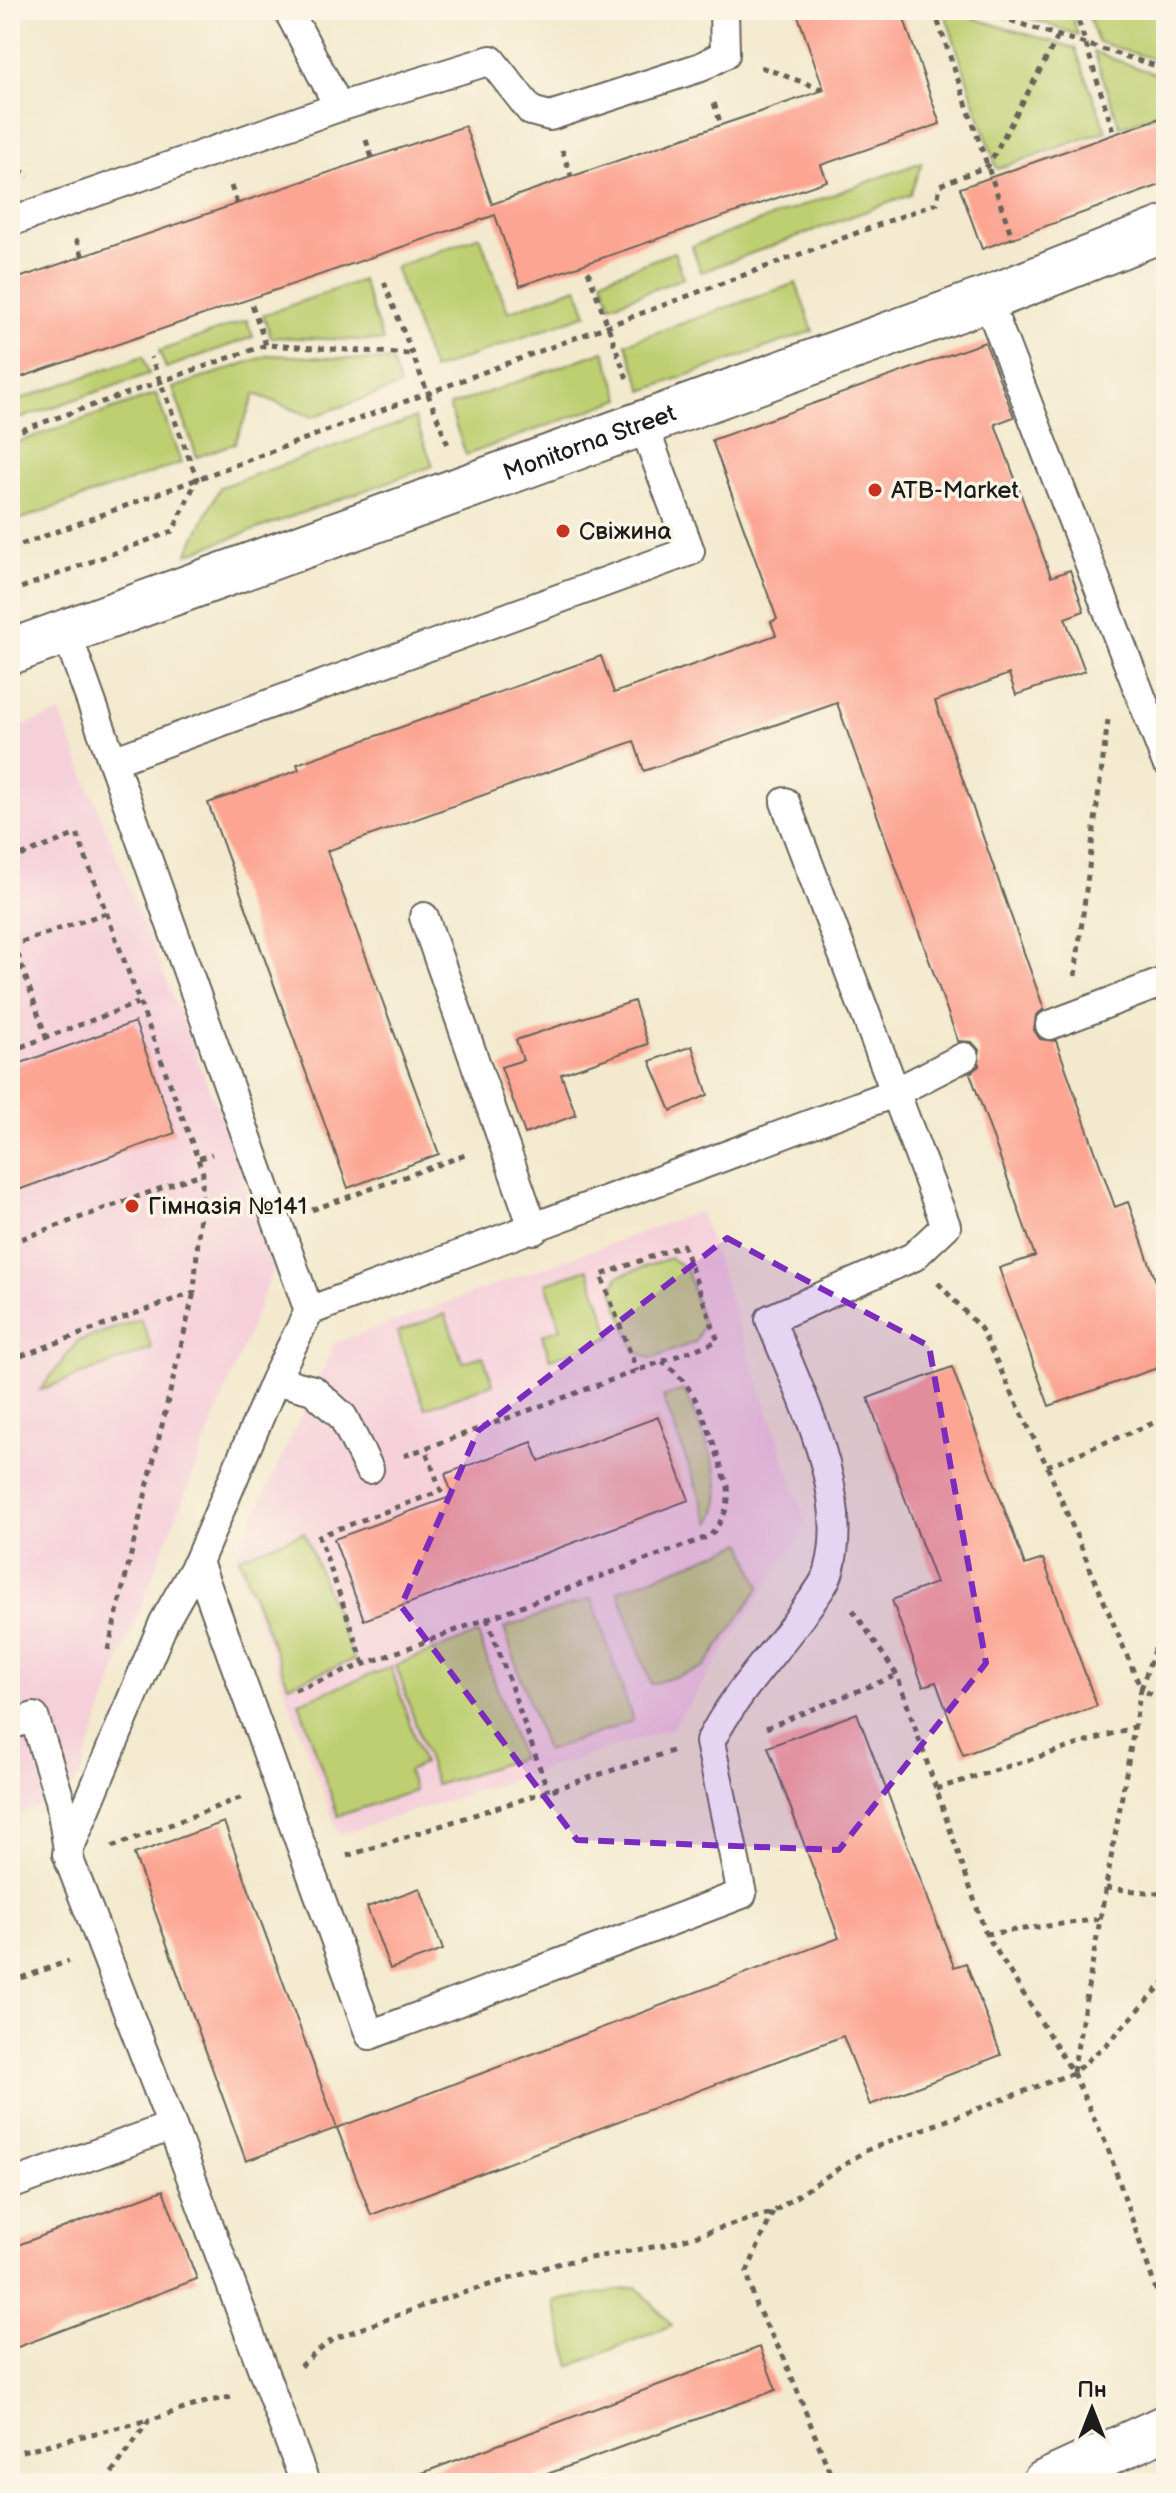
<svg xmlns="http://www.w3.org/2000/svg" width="1176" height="2493" viewBox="0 0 1176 2493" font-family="'Balsamiq Sans',sans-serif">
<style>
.built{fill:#f5cfda}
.green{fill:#becf71;stroke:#6d7646;stroke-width:2}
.building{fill:#fca593}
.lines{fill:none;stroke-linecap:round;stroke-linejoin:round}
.lane-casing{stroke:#67645a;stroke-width:32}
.secondary-casing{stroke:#67645a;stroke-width:48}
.path{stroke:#67645a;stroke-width:5;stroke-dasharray:6 6;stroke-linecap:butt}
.lane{stroke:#fff;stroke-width:28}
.secondary{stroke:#fff;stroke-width:44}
.marked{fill:#7b2cbf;fill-opacity:0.2;stroke:#7b2cbf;stroke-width:6;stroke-dasharray:16 10;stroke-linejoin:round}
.poi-dot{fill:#c8321e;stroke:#fcf5e5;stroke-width:3}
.labels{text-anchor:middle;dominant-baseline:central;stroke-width:7;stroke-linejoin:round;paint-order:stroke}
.street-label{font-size:24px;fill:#1c1c1c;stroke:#fcf5e5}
.poi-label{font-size:24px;fill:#1c1c1c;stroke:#fcf5e5;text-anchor:start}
</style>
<rect width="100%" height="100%" fill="#fcf5e5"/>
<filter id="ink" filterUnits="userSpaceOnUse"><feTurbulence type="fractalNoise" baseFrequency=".0125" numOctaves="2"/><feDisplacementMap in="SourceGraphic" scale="16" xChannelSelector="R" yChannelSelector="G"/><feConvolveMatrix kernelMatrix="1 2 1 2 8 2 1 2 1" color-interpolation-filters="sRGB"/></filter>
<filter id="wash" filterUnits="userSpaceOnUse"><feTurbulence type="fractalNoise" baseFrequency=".006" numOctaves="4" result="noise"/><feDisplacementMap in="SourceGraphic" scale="32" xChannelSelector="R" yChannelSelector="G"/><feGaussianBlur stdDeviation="1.8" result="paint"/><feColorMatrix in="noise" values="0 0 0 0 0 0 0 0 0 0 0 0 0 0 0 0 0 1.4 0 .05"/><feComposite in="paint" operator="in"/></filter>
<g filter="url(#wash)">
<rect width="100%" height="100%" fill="#f3e9ce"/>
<path class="built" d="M 60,713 L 232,1146 L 275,1265 L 119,1662 L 80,1777 L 60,1800 L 10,1816 L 10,730 Z
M 700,1211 L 807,1525 L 673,1728 L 339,1835 L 235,1557 L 335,1343 Z"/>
<path class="green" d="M 944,10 L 1075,48 L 1106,131 L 997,169 Z
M 1007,10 L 1070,10 L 1078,35 Z
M 1086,10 L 1166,10 L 1166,63 L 1098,42 Z
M 1094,52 L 1166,78 L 1166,111 L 1120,127 Z
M 922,162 L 910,195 L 701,272 L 692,246 Z
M 480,236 L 508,312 L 577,287 L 587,314 L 433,370 L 395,267 Z
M 674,252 L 684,278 L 611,305 L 602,279 Z
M 362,280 L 383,341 L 271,337 L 263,315 Z
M 796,283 L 813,331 L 643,391 L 626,343 Z
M 247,320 L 253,337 L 166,368 L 159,351 Z
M 604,351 L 621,399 L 466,455 L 449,406 Z
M 269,355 L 392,361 L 400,386 L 312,417 L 255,394 L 235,443 L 197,457 L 173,388 Z
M 143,356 L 149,374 L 10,422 L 10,403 Z
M 156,394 L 181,463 L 10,523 L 10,445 Z
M 415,418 L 433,466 L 187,554 L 220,487 Z
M 670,1258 L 686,1268 L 703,1325 L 695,1342 L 651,1359 L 635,1351 L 613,1291 L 618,1276 Z
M 588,1269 L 612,1337 L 550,1359 L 542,1335 L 561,1328 L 546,1283 Z
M 445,1314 L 463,1362 L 483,1356 L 493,1384 L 425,1408 L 397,1332 Z
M 141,1319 L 152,1349 L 40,1390 L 78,1341 Z
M 684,1390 C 698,1425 735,1491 710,1523 L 663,1397 Z
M 304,1532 L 354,1660 L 288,1685 L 239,1557 Z
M 743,1543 L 760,1587 L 704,1668 L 651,1684 L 618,1591 Z
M 592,1598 L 633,1721 L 546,1751 L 504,1628 Z
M 478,1634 L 521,1758 L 436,1785 L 396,1665 Z
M 391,1667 L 423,1764 L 408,1771 L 414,1791 L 338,1816 L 299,1702 Z
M 637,2287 L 672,2325 L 571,2366 L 554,2301 Z"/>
<g id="blocks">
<path class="building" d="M 796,10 L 901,10 L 940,124 L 821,165 L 827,181 L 520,286 L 495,215 L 10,381 L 10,281 L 465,126 L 492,204 L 721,125 L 824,90 Z
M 1166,116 L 1166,183 L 982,249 L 960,188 Z
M 985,342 L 1014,417 L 995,424 L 1051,577 L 1070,570 L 1084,611 L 1065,618 L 1085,671 L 1016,695 L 1009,674 L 935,701 L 1044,1009 L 1036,1015 L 1034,1030 L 1040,1039 L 1056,1041 L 1115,1207 L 1128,1202 L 1166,1310 L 1166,1365 L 1049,1406 L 999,1268 L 1035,1256 L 970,1073 L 979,1066 L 979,1050 L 972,1042 L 958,1041 L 837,703 L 644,771 L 634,741 L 327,851 L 439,1154 L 348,1188 L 208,803 L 299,770 L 297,764 L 601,656 L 614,693 L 776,635 L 771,622 L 777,619 L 712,440 Z
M 634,1001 L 648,1044 L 561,1074 L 576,1115 L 525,1134 L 501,1067 L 523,1060 L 516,1040 Z
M 135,1022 L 175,1133 L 10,1193 L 10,1067 Z
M 692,1046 L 708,1095 L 671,1111 L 650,1061 Z
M 952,1367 L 1025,1565 L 1043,1559 L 1097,1706 L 963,1755 L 936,1682 L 923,1686 L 892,1600 L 936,1583 L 868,1398 Z
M 658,1417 L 689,1500 L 364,1620 L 334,1539 L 453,1496 L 445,1474 L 532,1442 L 539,1461 Z
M 857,1713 L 954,1967 L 966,1963 L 1001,2055 L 870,2105 L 843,2036 L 371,2215 L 337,2128 L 839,1938 L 768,1747 Z
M 224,1822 L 337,2128 L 246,2161 L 134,1854 Z
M 420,1888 L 443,1950 L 390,1969 L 367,1907 Z
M 163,2190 L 197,2279 L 10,2350 L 10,2248 Z
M 760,2347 L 776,2390 L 523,2483 L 406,2483 L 406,2479 Z"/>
</g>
</g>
<g filter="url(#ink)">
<use href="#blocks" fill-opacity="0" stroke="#67645a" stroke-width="2"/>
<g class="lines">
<defs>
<path id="lane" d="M 288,10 L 339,107
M 10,222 L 339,107 L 491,60 L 531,111 L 550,116 L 701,67 L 725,54 L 724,10
M 987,299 L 1166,761
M 66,631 L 309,1311
M 113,761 L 690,551 L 643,424
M 424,917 L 534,1230
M 1050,1025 L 1166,981
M 275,1380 L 313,1390 L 343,1417 L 369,1469
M 198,1562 L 370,2035 L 742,1894 L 710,1742 C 734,1694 772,1656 803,1613 C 811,1601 825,1585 829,1571 C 852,1493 799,1392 770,1319 L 913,1257 L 946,1226 L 785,802
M 10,1725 L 34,1717 L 60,1800 L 70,1862 L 172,2126
M 67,1854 L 164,1622 L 198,1562 L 275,1380 L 309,1311 L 894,1093 L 964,1057
M 10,2185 L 172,2126 L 305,2483"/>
<g id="secondary">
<path id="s1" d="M 10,652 L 987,299 L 1166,228"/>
<path d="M 1044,2483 L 1166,2427"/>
</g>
</defs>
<use href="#lane" class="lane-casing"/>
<use href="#secondary" class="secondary-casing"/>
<path class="path" d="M 934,10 L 1013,240
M 976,10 L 1166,69
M 1075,10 L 1114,134
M 761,67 L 824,90
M 714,103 L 721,125
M 366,140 L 372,158
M 562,150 L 571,176
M 10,162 L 29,177
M 231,186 L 237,204
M 76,239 L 83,257
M 588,271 L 627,379
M 384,282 L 448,445
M 252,305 L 266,345
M 10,434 L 266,345 L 412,354
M 10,549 L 937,203 L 940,185 L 988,166 L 1059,35
M 10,592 L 173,531 L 197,479 L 151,357
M 10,860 L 77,834 L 198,1159 L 212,1154
M 10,931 L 46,1037
M 10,946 L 106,913
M 1075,976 L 1108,720
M 10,1051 L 138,1003
M 312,1210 L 468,1154
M 10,1243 L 203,1173
M 938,1283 L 981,1329 L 1047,1466 L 1141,1689 L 1073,2072
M 10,1360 L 194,1292 L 203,1173 L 198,1159
M 404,1456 L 718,1341 L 683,1245 L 601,1275 L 637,1371
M 1047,1466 L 1166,1418
M 853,1610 L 897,1675 L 986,1934 L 1073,2073 L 1107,2146 L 1166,2319
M 1166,1615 L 1141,1689 L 1166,1702
M 487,1618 L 548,1791
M 108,1650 L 194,1292
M 364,1664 L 319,1536 L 441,1491 L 425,1448
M 295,1690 L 710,1536 C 723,1520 730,1507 728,1486 C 712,1444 702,1387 662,1362
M 766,1728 L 897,1675
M 936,1789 L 1134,1727
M 112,1847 L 245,1796
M 347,1856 L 672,1751
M 1106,1888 L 1166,1894
M 986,1934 L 1100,1919
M 10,1982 L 69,1961
M 773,2212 L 747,2272 L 756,2306 L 785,2360 L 834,2483
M 300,2366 L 333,2339 L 434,2302 L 560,2263 L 665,2245 L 773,2212 L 865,2151 L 1073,2073 L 1108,2043 L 1166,1980
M 10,2454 L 149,2420
M 105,2483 L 149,2420 L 209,2401 L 232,2397"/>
<use href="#lane" class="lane"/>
<use href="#secondary" class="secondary"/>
</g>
</g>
<path class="marked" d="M 727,1238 L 929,1346 L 986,1663 L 839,1850 L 577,1840 L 401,1606 L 478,1431 Z"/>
<g class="poi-dot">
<circle cx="875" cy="490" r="8"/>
<circle cx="563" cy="531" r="8"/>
<circle cx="132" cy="1206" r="8"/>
</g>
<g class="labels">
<g class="street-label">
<text stroke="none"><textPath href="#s1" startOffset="616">Monitorna Street</textPath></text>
</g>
<g class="poi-label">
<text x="891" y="490">ATB-Market</text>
<text x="579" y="531">Свіжина</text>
<text x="148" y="1206">Гімназія №141</text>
</g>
</g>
<rect width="1176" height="2493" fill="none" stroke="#fcf5e5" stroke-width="40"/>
<g transform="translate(1092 2409)" stroke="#fcf5e5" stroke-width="6" paint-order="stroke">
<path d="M0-6L14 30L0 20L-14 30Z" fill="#1c1c1c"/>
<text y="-12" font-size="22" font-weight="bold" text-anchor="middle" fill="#1c1c1c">Пн</text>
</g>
</svg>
